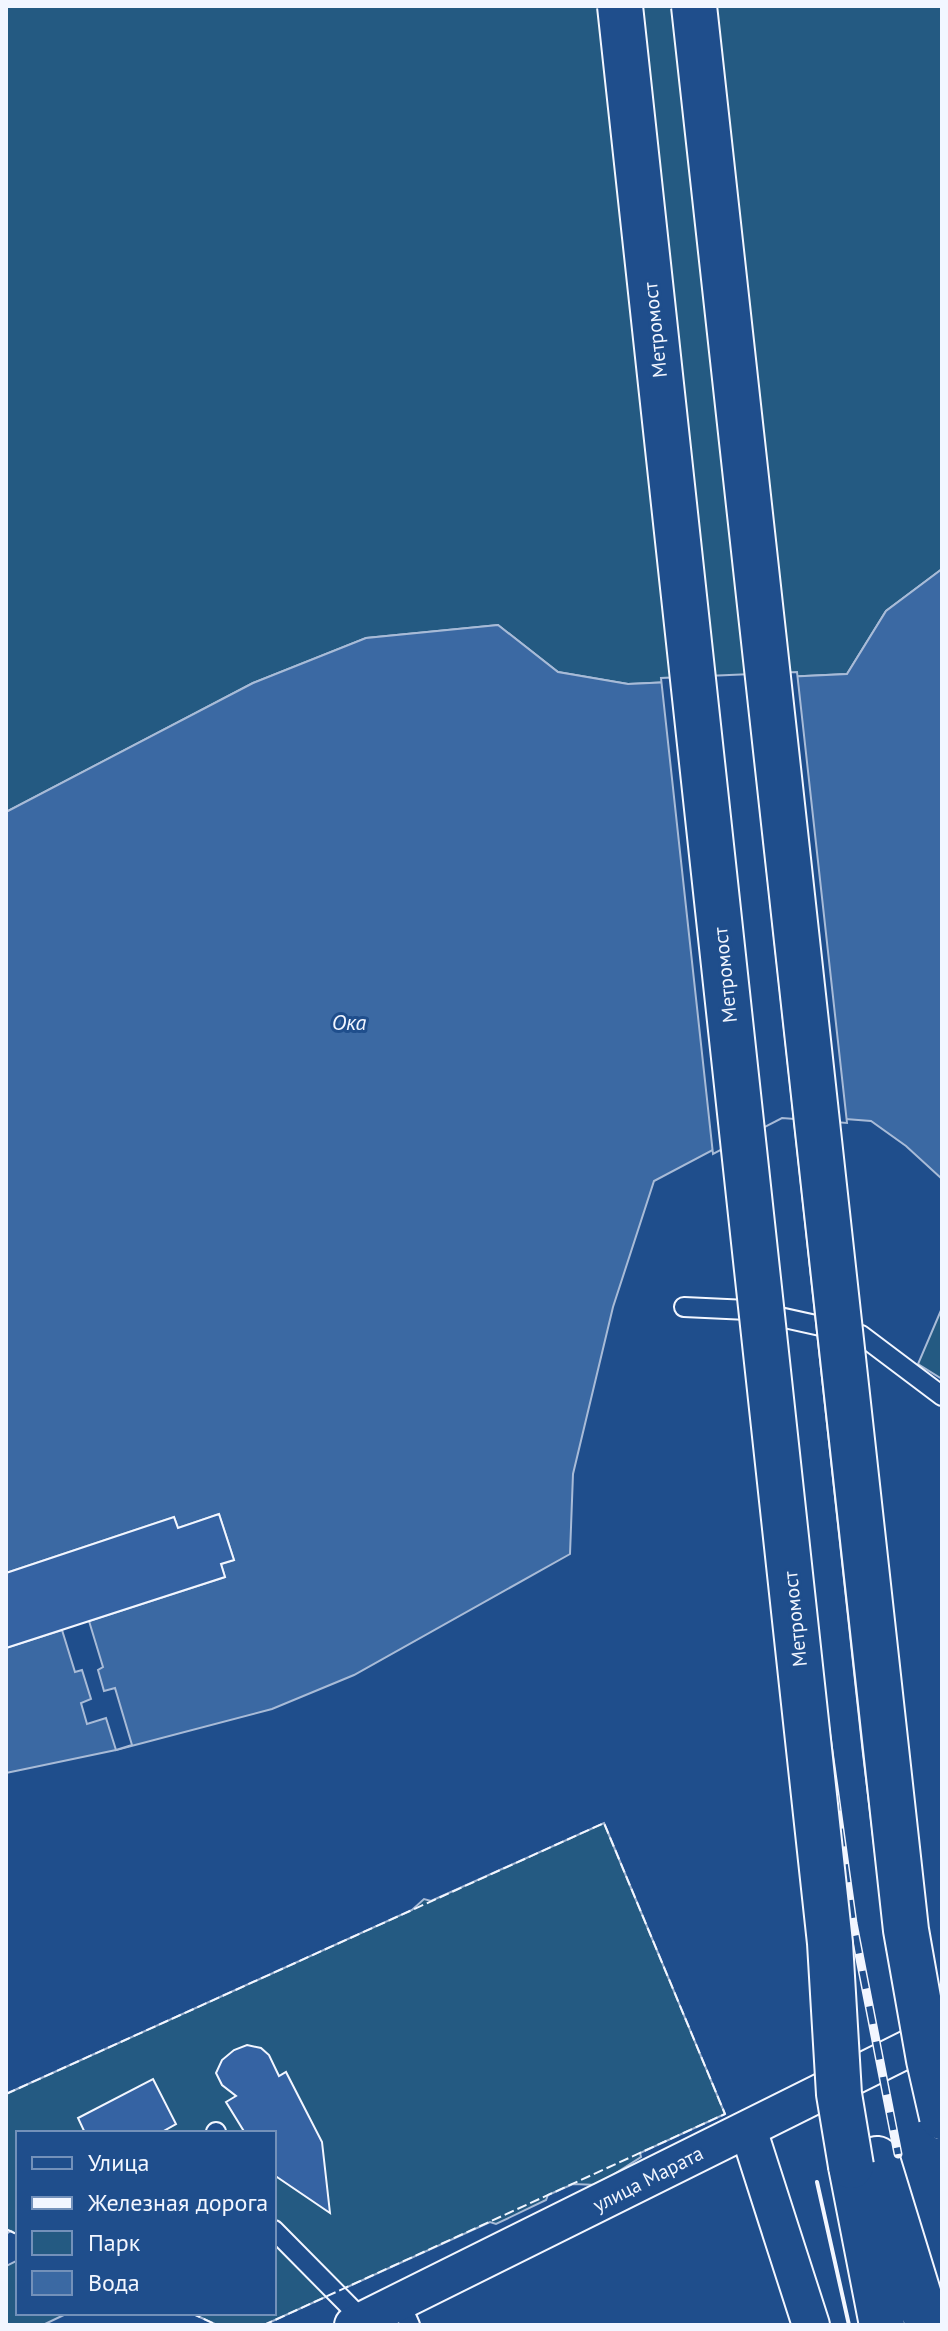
<svg xmlns="http://www.w3.org/2000/svg" width="948" height="2331" viewBox="0 0 948 2331" font-family="'PT Sans',sans-serif">
<style>
.green{fill:#245a82;stroke:#a8bbd7;stroke-width:2}
.water{fill:#3b69a3;stroke:#a8bbd7;stroke-width:2}
.pier{fill:#1f4e8c;stroke:#a8bbd7;stroke-width:2}
.building{fill:#3563a3;stroke:#f2f6ff;stroke-width:2}
.lines{fill:none;stroke-linecap:round;stroke-linejoin:round}
.service-casing{stroke:#f2f6ff;stroke-width:22}
.minor-casing{stroke:#f2f6ff;stroke-width:40}
.secondary-casing{stroke:#f2f6ff;stroke-width:48}
.service{stroke:#1f4e8c;stroke-width:18}
.minor{stroke:#1f4e8c;stroke-width:36}
.secondary{stroke:#1f4e8c;stroke-width:44}
.rail-casing{stroke:#f2f6ff;stroke-width:9}
.rail{stroke:#1f4e8c;stroke-width:6;stroke-dasharray:18;stroke-linecap:butt}
.secondary-bridge-casing{stroke:#f2f6ff;stroke-width:48;stroke-linecap:butt}
.secondary-bridge{stroke:#1f4e8c;stroke-width:44}
.fence{stroke:#f2f6ff;stroke-width:2;stroke-dasharray:10 4;stroke-linecap:butt}
.wall{stroke:#f2f6ff;stroke-width:4}
.labels{text-anchor:middle;dominant-baseline:central;stroke-width:6;stroke-linejoin:round;paint-order:stroke}
.street-label{font-size:20px;fill:#f2f6ff;stroke:#1f4e8c}
.water-label{font-size:22px;font-style:italic;fill:#f2f6ff;stroke:#1f4e8c}
</style>
<rect width="100%" height="100%" fill="#1f4e8c"/>
<path class="green" d="M 6,6 L 942,6 L 942,569 L 886,611 L 847,674 L 628,684 L 558,672 L 498,625 L 366,638 L 253,683 L 6,812 Z
M 942,1308 L 942,1379 L 918,1364 Z
M 604,1823 L 725,2114 L 640,2153 L 641,2157 L 597,2185 L 573,2184 L 548,2195 L 546,2200 L 496,2224 L 490,2222 L 264,2325 L 217,2325 L 191,2313 L 274,2313 L 274,2133 L 18,2133 L 18,2235 L 11,2231 L 6,2234 L 6,2094 L 412,1910 L 424,1899 L 431,1901 Z
M 18,2260 L 18,2313 L 68,2313 L 43,2325 L 6,2325 L 6,2266 Z"/>
<path class="water" d="M 942,569 L 942,1179 L 906,1146 L 871,1121 L 781,1114 L 654,1181 L 613,1307 L 573,1474 L 570,1554 L 354,1675 L 272,1709 L 116,1750 L 6,1773 L 6,812 L 253,683 L 366,638 L 498,625 L 558,672 L 628,684 L 847,674 L 886,611 Z"/>
<path class="pier" d="M 797,672 L 847,1123 L 782,1118 L 713,1154 L 661,678 Z
M 219,1514 L 234,1560 L 221,1564 L 225,1577 L 89,1621 L 103,1667 L 98,1670 L 104,1691 L 115,1688 L 132,1745 L 116,1750 L 106,1718 L 87,1724 L 81,1703 L 91,1699 L 82,1670 L 75,1672 L 62,1630 L 6,1648 L 6,1573 L 174,1517 L 178,1528 Z"/>
<path class="building" d="M 219,1514 L 234,1560 L 221,1564 L 225,1577 L 6,1648 L 6,1573 L 174,1517 L 178,1528 Z
M 247,2045 L 261,2048 L 269,2055 L 279,2076 L 286,2072 L 322,2142 L 330,2213 L 274,2175 L 274,2133 L 245,2133 L 226,2102 L 236,2096 L 222,2085 L 216,2073 L 222,2060 L 234,2050 Z
M 153,2079 L 176,2124 L 160,2133 L 85,2133 L 78,2118 Z"/>
<g class="lines">
<defs>
<path id="service" d="M 684,1307 L 748,1310 L 861,1335 L 942,1396
M 216,2132 L 216,2133
M 274,2230 L 363,2320
M 400,2302 L 410,2325"/>
<path id="minor" d="M 748,2129 L 811,2325
M 353,2325 L 942,2032"/>
<path id="secondary" d="M 877,2159 L 928,2325
M 851,2166 L 882,2325"/>
</defs>
<use href="#service" class="service-casing"/>
<use href="#minor" class="minor-casing"/>
<use href="#secondary" class="secondary-casing"/>
<use href="#service" class="service"/>
<use href="#minor" class="minor"/>
<use href="#secondary" class="secondary"/>
<defs>
<path id="rail" d="M 621,6 L 644,230 L 811,1623 L 853,1923 L 898,2154
M 676,6 L 866,1749 L 890,1949 L 937,2134"/>
</defs>
<use href="#rail" class="rail-casing"/>
<use href="#rail" class="rail"/>
<defs>
<path id="secondary-bridge" d="M 620,6 L 830,1943 L 839,2094 L 851,2166
M 694,6 L 906,1930 L 929,2060 L 942,2117"/>
</defs>
<use href="#secondary-bridge" class="secondary-bridge-casing"/>
<use href="#secondary-bridge" class="secondary-bridge"/>
<path class="fence" d="M 6,2094 L 604,1823 L 725,2114 L 264,2325
M 6,2229 L 18,2235
M 191,2313 L 217,2325"/>
<path class="wall" d="M 817,2182 L 849,2325"/>
</g>
<g class="labels">
<g class="street-label">
<text transform="translate(655 330) rotate(-96)">Метромост</text>
<text transform="translate(725 975) rotate(-96)">Метромост</text>
<text transform="translate(795 1619) rotate(-96)">Метромост</text>
<text transform="translate(648 2179) rotate(-27)">улица Марата</text>
</g>
<g class="water-label">
<text x="349" y="1022">Ока</text>
</g>
</g>
<rect width="948" height="2331" fill="none" stroke="#f2f6ff" stroke-width="16"/>
<rect x="16" y="2131" width="260" height="184" fill="#1f4e8c" stroke="#7391ba" stroke-width="2"/>
<rect x="32" y="2157" width="40" height="12" fill="#1f4e8c" stroke="#7391ba" stroke-width="2"/>
<text x="88" y="2171" font-size="24" fill="#f2f6ff">Улица</text>
<rect x="32" y="2197" width="40" height="12" fill="#f2f6ff" stroke="#7391ba" stroke-width="2"/>
<text x="88" y="2211" font-size="24" fill="#f2f6ff">Железная дорога</text>
<rect x="32" y="2231" width="40" height="24" fill="#245a82" stroke="#7391ba" stroke-width="2"/>
<text x="88" y="2251" font-size="24" fill="#f2f6ff">Парк</text>
<rect x="32" y="2271" width="40" height="24" fill="#3b69a3" stroke="#7391ba" stroke-width="2"/>
<text x="88" y="2291" font-size="24" fill="#f2f6ff">Вода</text>
</svg>
